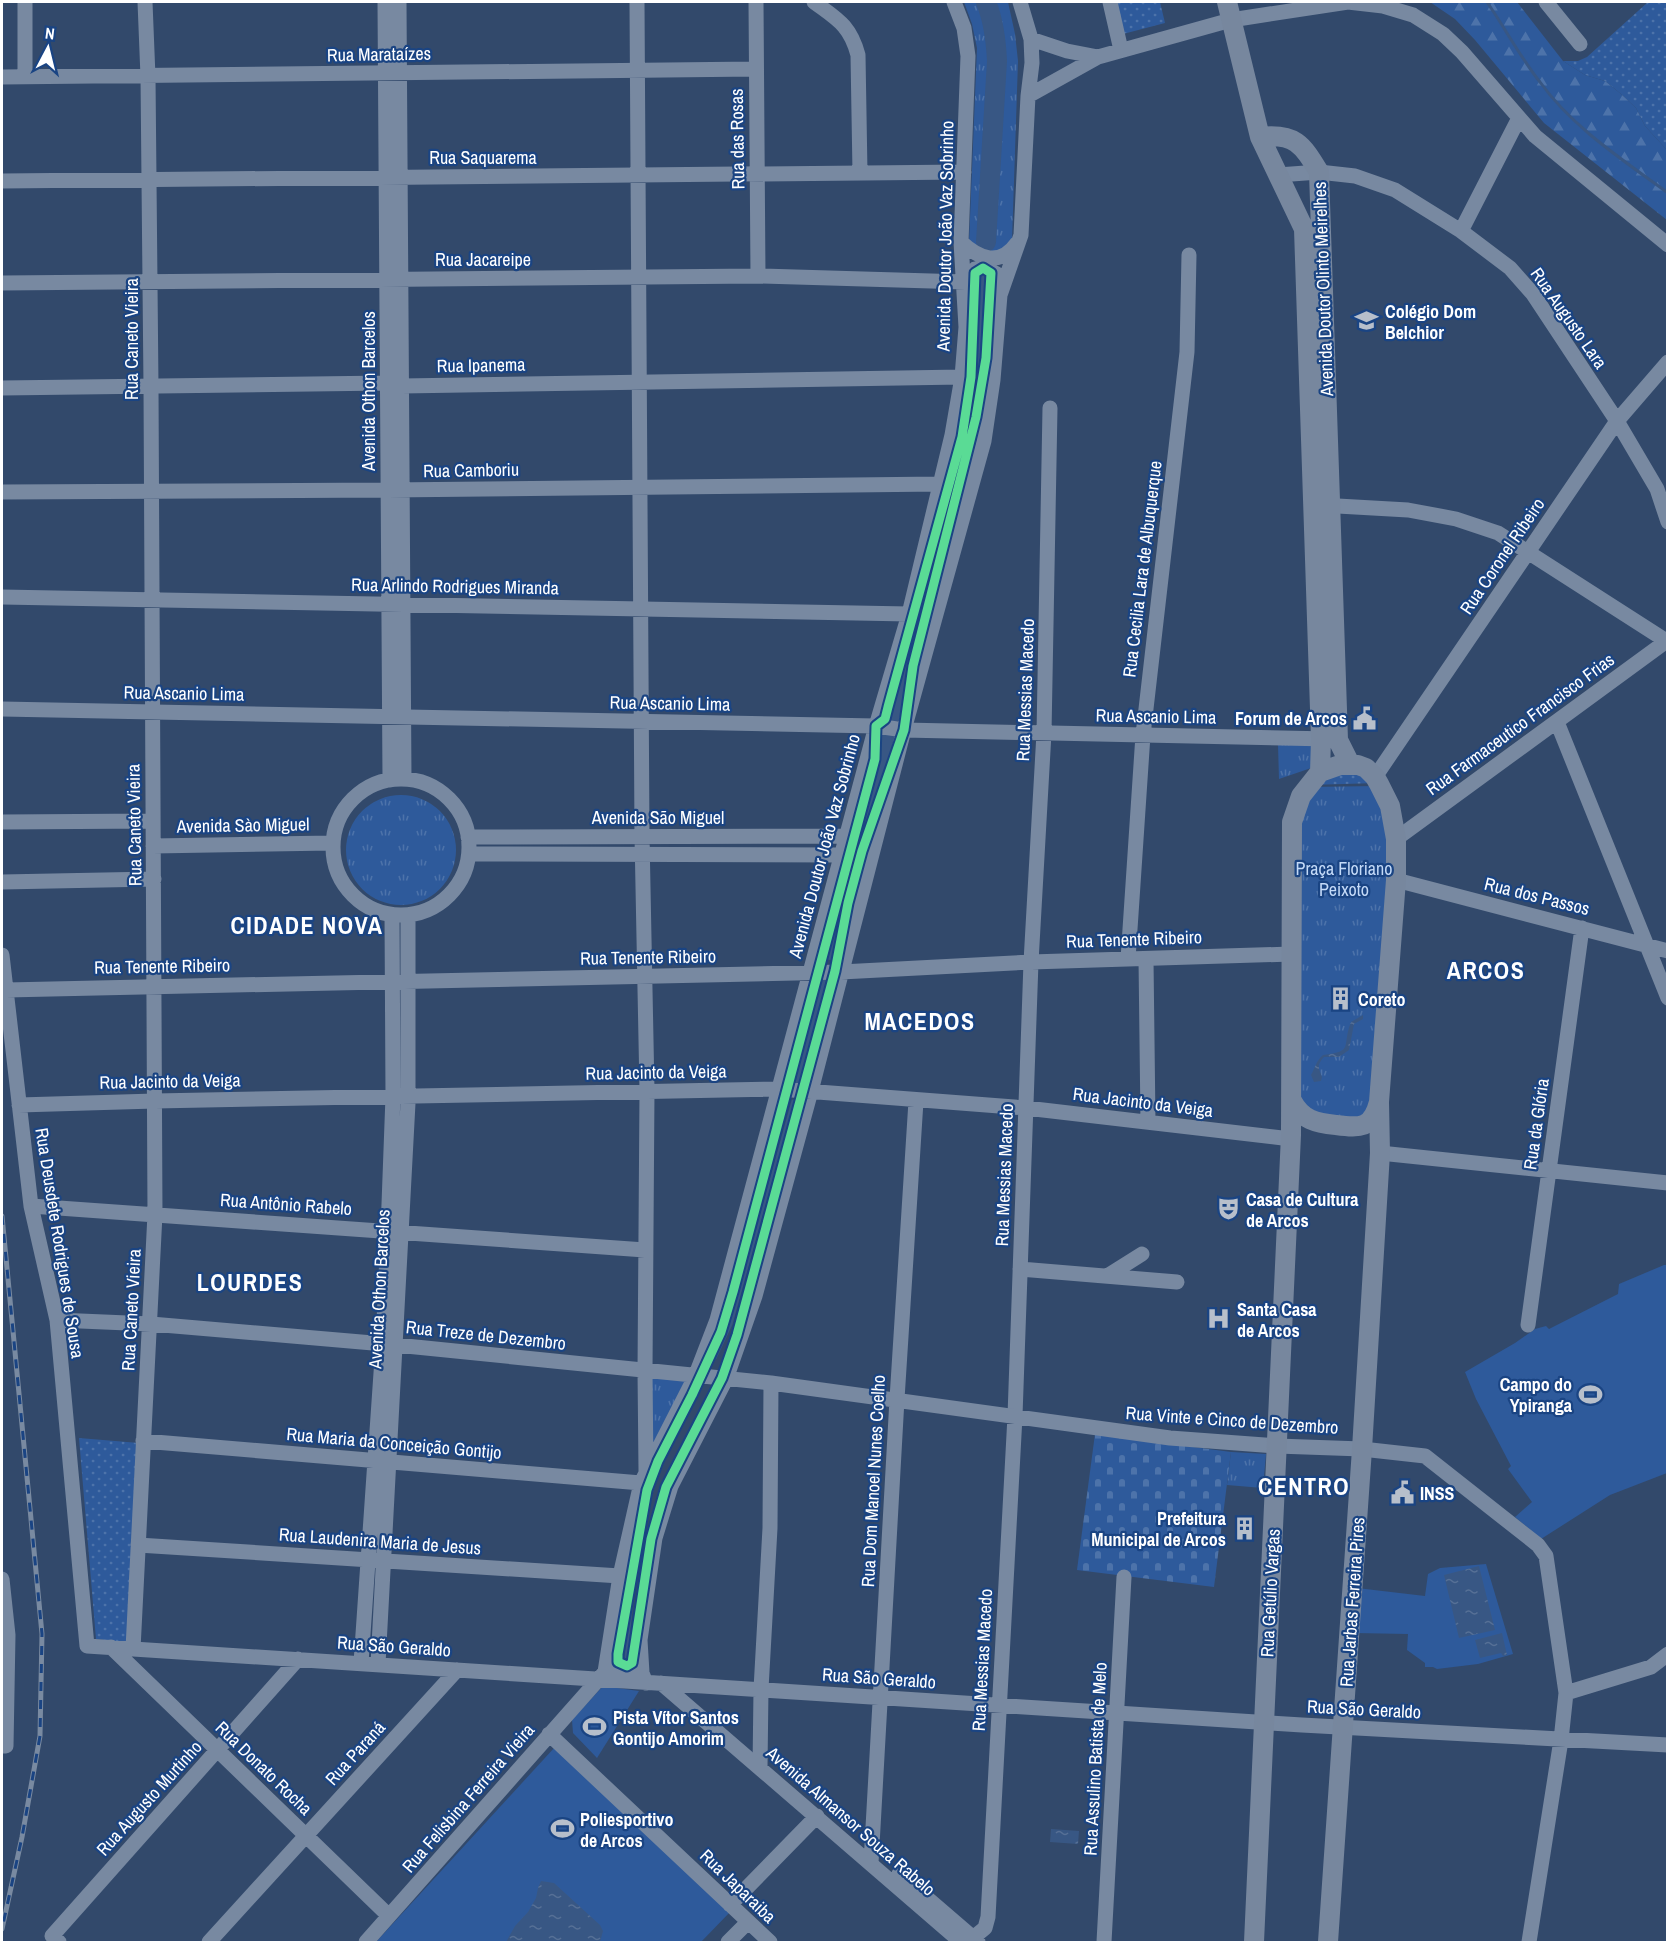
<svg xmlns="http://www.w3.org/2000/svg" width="1669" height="1944" viewBox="0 0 1669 1944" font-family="'Archivo Narrow',sans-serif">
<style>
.grass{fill:url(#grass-dots)}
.forest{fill:url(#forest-firs)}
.cemetery{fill:url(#cemetery-stones)}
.park{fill:url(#park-tufts)}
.pitch{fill:#2e5a9b}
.water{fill:url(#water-ripples)}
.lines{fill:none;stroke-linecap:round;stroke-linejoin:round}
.stream{stroke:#385784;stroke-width:3}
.river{stroke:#385784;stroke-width:20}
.minor{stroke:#7889a1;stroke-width:15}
.major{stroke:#77879e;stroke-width:20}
.rail-casing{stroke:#798aa1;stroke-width:5}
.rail{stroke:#1a4483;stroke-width:3;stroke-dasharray:9;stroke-linecap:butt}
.cycleway-casing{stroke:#1a4483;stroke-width:13}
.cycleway{stroke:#5adb95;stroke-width:9}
.labels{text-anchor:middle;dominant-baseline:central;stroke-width:4.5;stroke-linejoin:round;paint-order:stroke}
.street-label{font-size:18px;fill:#fff;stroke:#1a4483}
.poi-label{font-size:18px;font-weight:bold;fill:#fff;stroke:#1a4483;text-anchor:start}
.park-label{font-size:18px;fill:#c4daf8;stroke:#1a4483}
.district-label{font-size:24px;font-weight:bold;letter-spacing:1.5px;fill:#fff;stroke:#1a4483}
</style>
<defs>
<pattern id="grass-dots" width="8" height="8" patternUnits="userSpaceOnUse" patternTransform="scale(1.5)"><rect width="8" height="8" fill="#2e5a9b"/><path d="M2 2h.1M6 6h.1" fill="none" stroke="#4d73aa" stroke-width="1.8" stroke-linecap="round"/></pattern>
<pattern id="forest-firs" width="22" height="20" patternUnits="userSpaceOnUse" patternTransform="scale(1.5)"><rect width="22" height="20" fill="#2e5a9b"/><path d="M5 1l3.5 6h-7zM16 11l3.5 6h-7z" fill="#4d73aa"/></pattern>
<pattern id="cemetery-stones" width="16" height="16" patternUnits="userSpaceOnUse" patternTransform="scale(1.5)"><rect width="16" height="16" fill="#2e5a9b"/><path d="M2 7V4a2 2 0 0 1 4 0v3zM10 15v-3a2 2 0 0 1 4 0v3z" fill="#4d73aa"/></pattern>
<pattern id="park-tufts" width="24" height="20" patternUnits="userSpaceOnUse" patternTransform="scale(1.5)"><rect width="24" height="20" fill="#2e5a9b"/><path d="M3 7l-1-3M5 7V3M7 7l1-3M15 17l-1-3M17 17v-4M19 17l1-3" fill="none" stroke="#4d73aa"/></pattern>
<pattern id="water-ripples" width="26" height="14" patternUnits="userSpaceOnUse" patternTransform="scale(1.5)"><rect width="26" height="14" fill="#385784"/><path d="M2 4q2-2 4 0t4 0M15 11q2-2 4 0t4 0" fill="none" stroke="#567096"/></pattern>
</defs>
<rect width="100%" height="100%" fill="#32496b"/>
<path class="grass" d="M 1116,2 L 1160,2 L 1165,23 L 1123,34 Z
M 1648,2 L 1667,2 L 1667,150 L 1645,126 L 1636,108 L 1621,94 L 1605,81 L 1585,75 L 1563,61 L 1578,61 L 1587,57 Z
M 1350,766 L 1378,783 L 1309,785 Z
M 79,1438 L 139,1443 L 130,1643 L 96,1639 Z"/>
<path class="forest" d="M 1430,2 L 1517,2 L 1563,61 L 1585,75 L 1605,81 L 1621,94 L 1636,108 L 1645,126 L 1667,150 L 1667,220 L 1544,123 L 1475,40 L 1455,19 Z"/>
<path class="cemetery" d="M 1095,1434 L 1231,1452 L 1214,1587 L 1077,1570 Z"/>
<path class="park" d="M 964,2 L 1008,2 L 1015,34 L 1018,61 L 1012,240 L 998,256 L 969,243 L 977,48 L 972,24 Z
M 1313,743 L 1314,767 L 1279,779 L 1278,744 Z
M 1379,786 L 1392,819 L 1370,1118 L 1309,1118 L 1292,1078 L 1293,835 L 1308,787 Z
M346 850a55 55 0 1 1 110 0a55 55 0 1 1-110 0Z
M 645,1371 L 695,1377 L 646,1475 Z
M 1231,1452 L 1266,1454 L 1263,1488 L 1227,1485 Z"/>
<path class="pitch" d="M 1664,1265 L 1667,1265 L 1667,1473 L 1610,1495 L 1541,1539 L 1515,1517 L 1532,1502 L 1508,1469 L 1511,1466 L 1476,1399 L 1465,1372 L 1515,1343 L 1535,1329 L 1546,1326 L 1549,1329 L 1618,1294 L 1619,1284 Z
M 1486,1564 L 1513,1654 L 1478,1664 L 1437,1669 L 1433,1667 L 1425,1667 L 1425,1663 L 1407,1650 L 1408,1634 L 1354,1633 L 1357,1588 L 1425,1596 L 1428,1574 L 1440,1568 Z
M 603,1686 L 639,1691 L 597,1758 L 573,1733 L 572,1720 Z
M 555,1747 L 731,1911 L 701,1942 L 376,1942 Z"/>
<path class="water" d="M 1363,1015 L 1363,1019 L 1354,1024 L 1349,1050 L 1339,1057 L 1324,1057 C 1316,1066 1319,1068 1322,1077 L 1321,1081 L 1314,1082 L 1311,1075 C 1315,1068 1316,1061 1323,1055 C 1355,1051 1341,1047 1351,1022 Z
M 1479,1566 L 1495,1630 L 1459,1638 L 1444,1575 Z
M 1502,1633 L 1507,1655 L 1503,1656 L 1501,1653 L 1480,1658 L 1475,1640 Z
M 1051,1829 L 1079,1831 L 1078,1844 L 1050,1842 Z
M 541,1881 L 554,1883 L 600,1925 L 603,1931 L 600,1942 L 506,1942 L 515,1926 L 528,1912 L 536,1898 L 538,1888 Z"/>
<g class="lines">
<path class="stream" d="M 1487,2 C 1505,28 1520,57 1540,82 C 1573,128 1623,160 1668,193
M 715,1358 L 731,1324 L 793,1101
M 626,1657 C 633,1597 636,1533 657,1476 C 669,1444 688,1413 703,1382"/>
<path class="river" d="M 986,242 L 997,61 C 996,40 994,21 986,2
M 894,712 L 953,496 L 969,430 L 978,373 L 985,281
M 831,950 L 886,740
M 799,1079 L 824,980"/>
<path class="minor" d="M 25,2 L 25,76
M 385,2 L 390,780
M 399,2 L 404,779
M 637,2 L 642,836 L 647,1091 L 645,1371 L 646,1471
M 756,2 L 758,276
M 814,2 C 837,19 850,25 858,55 L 860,173
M 1110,2 L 1121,50
M 1546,2 L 1580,44
M 1031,39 L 1067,51 L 1098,57
M 2,77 L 756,69
M 1028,96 L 1098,57 L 1231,20 L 1348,2 L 1383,6 L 1413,15 L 1443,34 L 1462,52 L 1535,136 L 1668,245
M 1278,175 L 1319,172 L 1355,176 L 1395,190 L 1461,231 L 1510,268 L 1533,294 L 1617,421 L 1657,489 L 1668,522
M 2,181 L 964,172
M 1461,231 L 1519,118
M 961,242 C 979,259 1000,267 1017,243
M 2,283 L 758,276 L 965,282 L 975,269 L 986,268 L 997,274 L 1000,293
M 2,388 L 388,383 L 402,386 L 962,377
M 2,492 L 388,490 L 940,484
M 1320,505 L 1408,510 L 1456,519 L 1498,533 L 1668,642
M 2,597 L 909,614
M 2,709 L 876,726 L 904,730 L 1330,739
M 1557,722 L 1668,998
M 1375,777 L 1617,421 L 1668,362
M333 847a68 68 0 1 1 136 0a68 68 0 1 1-136 0Z
M 2,822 L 153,821
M 468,837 L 847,836
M 1396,839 L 1668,640
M 153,846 L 332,843
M 469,854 L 842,855
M 1396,880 L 1668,951
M 2,882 L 154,879
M 2,955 L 31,1206 L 57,1320 L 87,1646 L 1302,1725 L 1668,1745
M 1128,959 L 1143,735 L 1187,352 L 1189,255
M 1146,959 L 1148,1122
M 6,990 L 841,972 L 1031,962 L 1291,954
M 19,1105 L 155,1101 L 779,1089 L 1026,1108 L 1291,1139
M 1380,1153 L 1668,1183
M 31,1206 L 645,1250
M 1020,1269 L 1177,1282
M 1107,1276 L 1142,1254
M 57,1320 L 151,1324 L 396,1345 L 771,1383 L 1170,1438 L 1277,1446 L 1362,1449 L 1425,1456 L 1538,1545 L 1546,1556 L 1566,1693 L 1561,1740 L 1529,1942
M 1528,1325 L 1582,928
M 143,1441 L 641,1483
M 138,1545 L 620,1576
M 2,1579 L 8,1635 L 6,1746 L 2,1746
M 111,1647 L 389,1916
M 133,1649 L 155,1214 L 151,387 L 148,77 L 145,2
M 610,1651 C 610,1669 627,1675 638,1662 L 640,1652
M 361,1663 L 383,1344 L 388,1231 L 393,1096 L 392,915
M 378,1664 L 408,1103 L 408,915
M 646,1683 L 642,1673 L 640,1640 L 655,1538 L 671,1486 L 726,1379 L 755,1296 L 811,1091 L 904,730 L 984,441 L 993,380 L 1000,295 L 1021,235 L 1028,96 L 1032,63 L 1031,39 L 1020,2
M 661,1683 L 961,1942
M 1566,1693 L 1651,1667 L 1668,1654
M 549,1734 L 770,1942
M 760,1768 L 761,1689 L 770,1528 L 771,1383
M 871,1863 L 897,1399 L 916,1101
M 899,1874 L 978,1942
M 730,1905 L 817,1816
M 59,1942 L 52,1936 L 298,1659
M 209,1942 L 457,1670
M 366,1942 L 605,1672 L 620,1576 L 641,1483 L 695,1377 L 717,1320 L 876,726 L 909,614 L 952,435 L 962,377 L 966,327 L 961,242 L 968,56 L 964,28 L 954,2
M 728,1942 L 748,1922
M 968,1942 L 985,1928 L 988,1917 L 1015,1416 L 1031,962 L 1044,733 L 1050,408
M 1104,1942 L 1124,1577"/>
<path class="major" d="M 1227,2 L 1260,137 L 1304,229 L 1321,739 L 1320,772
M 1260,137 C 1295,133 1302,144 1319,172 L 1338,740 L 1350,764
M 1292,1101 C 1302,1120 1316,1123 1336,1125 C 1360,1128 1372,1129 1379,1102
M 1254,1942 L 1291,1135 L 1292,822 L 1301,796 L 1320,772 L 1340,765 L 1358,765 L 1366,768 L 1375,777 L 1379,784 L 1390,806 L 1396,839 L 1396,880 L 1379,1102 L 1380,1153 L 1362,1449 L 1328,1942"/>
<defs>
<path id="rail" d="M 2,1216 L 42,1634 L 40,1736 L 22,1837 L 2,1929"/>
</defs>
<use href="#rail" class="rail-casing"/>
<use href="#rail" class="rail"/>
<defs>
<path id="cycleway" d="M 983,268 L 991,273 L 986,358 L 976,417 L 913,666 L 904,730 L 862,851 L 848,903 L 835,971 L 737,1335 L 722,1378 L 666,1487 L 651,1539 L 632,1663 L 627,1666 L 618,1662 L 618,1654 L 647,1490 L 658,1461 L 692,1395 L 721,1332 L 733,1292 L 875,759 L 876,726 L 885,719 L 888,707 L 962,437 L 971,377 L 975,273 Z"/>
</defs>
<use href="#cycleway" class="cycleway-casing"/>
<use href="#cycleway" class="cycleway"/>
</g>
<defs>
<symbol id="school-bare" viewBox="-9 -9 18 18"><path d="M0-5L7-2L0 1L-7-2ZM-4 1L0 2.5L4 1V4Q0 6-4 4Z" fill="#b7bfcb" stroke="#1a4483" stroke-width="2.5" paint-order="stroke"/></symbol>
<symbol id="civic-bare" viewBox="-9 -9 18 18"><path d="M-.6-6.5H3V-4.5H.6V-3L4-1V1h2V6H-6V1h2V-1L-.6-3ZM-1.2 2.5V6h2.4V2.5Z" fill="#b7bfcb" stroke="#1a4483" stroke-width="2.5" paint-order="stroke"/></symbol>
<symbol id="building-bare" viewBox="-9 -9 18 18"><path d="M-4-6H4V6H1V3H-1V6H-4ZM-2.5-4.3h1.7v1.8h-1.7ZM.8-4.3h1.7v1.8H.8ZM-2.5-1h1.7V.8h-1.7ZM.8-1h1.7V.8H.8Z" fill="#b7bfcb" stroke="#1a4483" stroke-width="2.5" paint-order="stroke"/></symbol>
<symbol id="theatre-bare" viewBox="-9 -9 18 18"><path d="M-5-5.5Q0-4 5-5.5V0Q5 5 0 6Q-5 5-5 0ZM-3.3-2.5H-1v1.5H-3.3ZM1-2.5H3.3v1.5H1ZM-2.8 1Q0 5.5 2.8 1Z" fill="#b7bfcb" stroke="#1a4483" stroke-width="2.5" paint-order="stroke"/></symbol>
<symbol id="hospital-bare" viewBox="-9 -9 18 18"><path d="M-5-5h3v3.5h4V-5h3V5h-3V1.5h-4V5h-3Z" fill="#b7bfcb" stroke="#1a4483" stroke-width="2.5" paint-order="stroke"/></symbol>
<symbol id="stadium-bare" viewBox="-9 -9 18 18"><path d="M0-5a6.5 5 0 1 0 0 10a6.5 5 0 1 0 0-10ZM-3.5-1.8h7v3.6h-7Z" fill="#b7bfcb" stroke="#1a4483" stroke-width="2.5" paint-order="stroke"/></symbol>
</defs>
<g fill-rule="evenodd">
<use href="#school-bare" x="1350" y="304" width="33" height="33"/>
<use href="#civic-bare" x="1348" y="702" width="33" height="33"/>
<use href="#building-bare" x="1324" y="982" width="33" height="33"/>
<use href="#theatre-bare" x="1212" y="1192" width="33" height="33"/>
<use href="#hospital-bare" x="1202" y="1302" width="33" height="33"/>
<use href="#stadium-bare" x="1574" y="1378" width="33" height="33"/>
<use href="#civic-bare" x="1386" y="1476" width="33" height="33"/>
<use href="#building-bare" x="1228" y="1512" width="33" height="33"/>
<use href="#stadium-bare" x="578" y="1710" width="33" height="33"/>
<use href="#stadium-bare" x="546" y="1812" width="33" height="33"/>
</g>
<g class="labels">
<g class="street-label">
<text transform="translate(379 54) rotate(-1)">Rua Marataízes</text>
<text transform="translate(737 139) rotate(-91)">Rua das Rosas</text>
<text x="483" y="157">Rua Saquarema</text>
<text transform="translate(945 236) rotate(-89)">Avenida Doutor João Vaz Sobrinho</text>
<text x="483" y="259">Rua Jacareipe</text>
<text transform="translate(1323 289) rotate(-92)">Avenida Doutor Olinto Meirelhes</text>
<text transform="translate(1569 318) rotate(55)">Rua Augusto Lara</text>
<text transform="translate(131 339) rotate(-90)">Rua Caneto Vieira</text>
<text transform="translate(481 365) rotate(-1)">Rua Ipanema</text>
<text transform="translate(368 391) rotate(-90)">Avenida Othon Barcelos</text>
<text transform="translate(471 470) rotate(-1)">Rua Camboriu</text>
<text transform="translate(1502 556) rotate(-56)">Rua Coronel Ribeiro</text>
<text transform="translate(1142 569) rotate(-83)">Rua Cecilia Lara de Albuquerque</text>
<text transform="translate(455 586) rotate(1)">Rua Arlindo Rodrigues Miranda</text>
<text transform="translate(1025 690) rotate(-88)">Rua Messias Macedo</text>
<text transform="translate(184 693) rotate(1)">Rua Ascanio Lima</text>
<text transform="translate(670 703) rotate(1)">Rua Ascanio Lima</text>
<text transform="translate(1156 716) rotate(1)">Rua Ascanio Lima</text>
<text transform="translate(1520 724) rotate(-36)">Rua Farmaceutico Francisco Frias</text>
<text x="658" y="817">Avenida São Miguel</text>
<text transform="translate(134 825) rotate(-91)">Rua Caneto Vieira</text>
<text transform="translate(243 825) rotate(-1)">Avenida Sào Miguel</text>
<text transform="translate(824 846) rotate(-75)">Avenida Doutor João Vaz Sobrinho</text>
<text transform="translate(1537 896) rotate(14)">Rua dos Passos</text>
<text transform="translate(1134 939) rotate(-2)">Rua Tenente Ribeiro</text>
<text transform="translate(648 957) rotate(-1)">Rua Tenente Ribeiro</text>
<text transform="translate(162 966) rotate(-1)">Rua Tenente Ribeiro</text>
<text transform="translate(656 1072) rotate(-1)">Rua Jacinto da Veiga</text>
<text transform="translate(170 1081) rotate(-1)">Rua Jacinto da Veiga</text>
<text transform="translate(1143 1102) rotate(7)">Rua Jacinto da Veiga</text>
<text transform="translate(1536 1124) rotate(-82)">Rua da Glória</text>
<text transform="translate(1004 1175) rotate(-88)">Rua Messias Macedo</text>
<text transform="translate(286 1204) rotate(4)">Rua Antônio Rabelo</text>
<text transform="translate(60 1243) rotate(81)">Rua Deusdete Rodrigues de Sousa</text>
<text transform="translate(379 1289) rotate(-87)">Avenida Othon Barcelos</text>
<text transform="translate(131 1310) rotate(-87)">Rua Caneto Vieira</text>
<text transform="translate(486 1335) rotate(6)">Rua Treze de Dezembro</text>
<text transform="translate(1232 1420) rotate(4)">Rua Vinte e Cinco de Dezembro</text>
<text transform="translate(394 1443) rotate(5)">Rua Maria da Conceição Gontijo</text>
<text transform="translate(873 1481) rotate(-87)">Rua Dom Manoel Nunes Coelho</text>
<text transform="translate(380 1541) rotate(4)">Rua Laudenira Maria de Jesus</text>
<text transform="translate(1270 1593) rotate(-87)">Rua Getúlio Vargas</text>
<text transform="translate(1352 1602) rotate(-86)">Rua Jarbas Ferreira Pires</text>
<text transform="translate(394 1646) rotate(4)">Rua São Geraldo</text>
<text transform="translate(982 1660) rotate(-87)">Rua Messias Macedo</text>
<text transform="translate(879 1678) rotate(4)">Rua São Geraldo</text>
<text transform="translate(1364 1709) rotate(3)">Rua São Geraldo</text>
<text transform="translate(355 1753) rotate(-48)">Rua Paraná</text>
<text transform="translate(1095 1759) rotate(-87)">Rua Assulino Batista de Melo</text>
<text transform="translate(264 1768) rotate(44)">Rua Donato Rocha</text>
<text transform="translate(149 1798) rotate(-48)">Rua Augusto Murtinho</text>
<text transform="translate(468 1798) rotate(-49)">Rua Felisbina Ferreira Vieira</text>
<text transform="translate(851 1821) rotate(41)">Avenida Almansor Souza Rabelo</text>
<text transform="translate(738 1886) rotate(44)">Rua Japaraiba</text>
</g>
<g class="poi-label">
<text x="1385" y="311">Colégio Dom<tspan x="1385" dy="21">Belchior</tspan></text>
<text x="1347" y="718" text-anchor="end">Forum de Arcos</text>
<text x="1358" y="999">Coreto</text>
<text x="1246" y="1199">Casa de Cultura<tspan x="1246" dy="21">de Arcos</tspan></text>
<text x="1237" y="1309">Santa Casa<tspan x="1237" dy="21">de Arcos</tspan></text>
<text x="1572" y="1384" text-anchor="end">Campo do<tspan x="1572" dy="21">Ypiranga</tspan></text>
<text x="1420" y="1493">INSS</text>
<text x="1226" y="1518" text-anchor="end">Prefeitura<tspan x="1226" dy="21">Municipal de Arcos</tspan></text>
<text x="613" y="1717">Pista Vítor Santos<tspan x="613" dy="21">Gontijo Amorim</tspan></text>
<text x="580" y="1819">Poliesportivo<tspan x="580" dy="21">de Arcos</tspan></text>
</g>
<g class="park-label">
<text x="1344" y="868">Praça Floriano<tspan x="1344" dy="21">Peixoto</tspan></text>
</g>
<g class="district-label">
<text x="307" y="925">CIDADE NOVA</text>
<text x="1486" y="970">ARCOS</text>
<text x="920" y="1021">MACEDOS</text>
<text x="250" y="1282">LOURDES</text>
<text x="1304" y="1486">CENTRO</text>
</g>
</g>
<rect width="1669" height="1944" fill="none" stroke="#ffffff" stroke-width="6"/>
<g transform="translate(48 48) rotate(7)" stroke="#1a4483" stroke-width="4.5" paint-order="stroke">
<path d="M0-4.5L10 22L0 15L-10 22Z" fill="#ffffff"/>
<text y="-9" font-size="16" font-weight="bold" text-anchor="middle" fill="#ffffff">N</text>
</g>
</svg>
